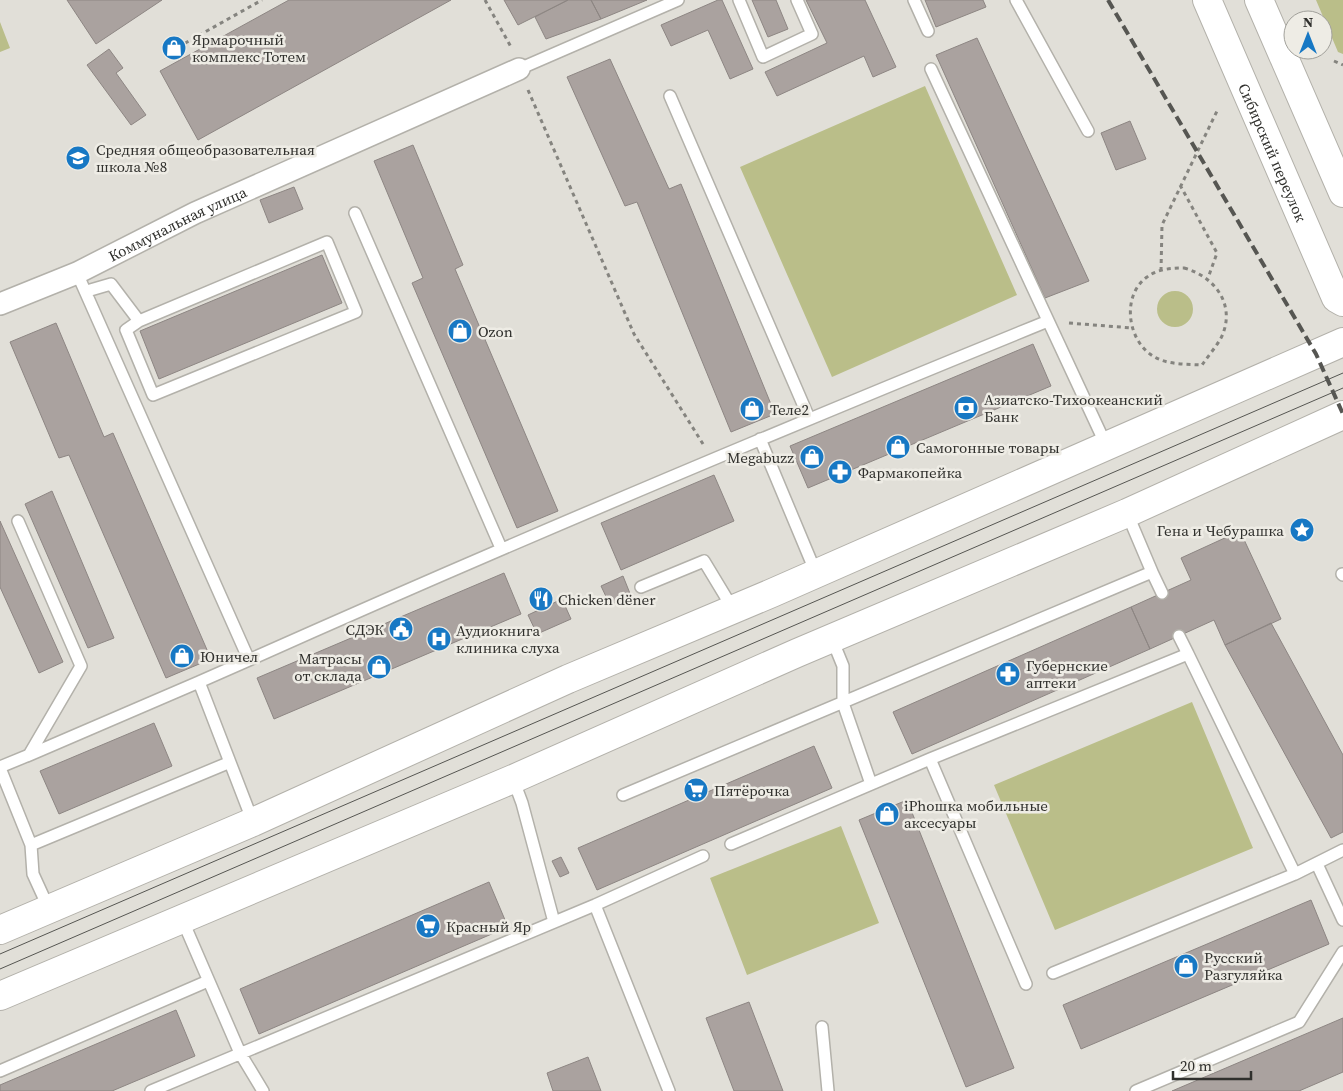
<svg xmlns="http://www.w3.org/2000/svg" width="1343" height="1091" viewBox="0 0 1343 1091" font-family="'Source Serif 4',serif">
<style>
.green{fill:#babe89}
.building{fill:#aaa29f;stroke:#8d8683}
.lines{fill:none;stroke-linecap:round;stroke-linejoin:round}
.service-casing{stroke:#b3b1aa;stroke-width:14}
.minor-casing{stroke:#b3b1aa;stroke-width:24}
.primary-casing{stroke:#b3b1aa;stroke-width:30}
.trunk-casing{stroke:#b3b1aa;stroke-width:30}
.path{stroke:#85847f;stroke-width:3;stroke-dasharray:4 4;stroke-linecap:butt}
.service{stroke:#fff;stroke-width:11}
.minor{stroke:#fff;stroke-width:21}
.primary{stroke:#fff;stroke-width:28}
.trunk{stroke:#fff;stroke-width:28}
.tram{stroke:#565652;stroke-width:1}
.rail{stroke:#565652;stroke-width:4;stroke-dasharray:10 5;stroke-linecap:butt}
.labels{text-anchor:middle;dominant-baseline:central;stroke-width:5;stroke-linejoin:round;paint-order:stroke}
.poi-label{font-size:15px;fill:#30302d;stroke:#eeece5;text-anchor:start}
.street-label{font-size:15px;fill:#30302d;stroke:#eeece5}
</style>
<rect width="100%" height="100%" fill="#e1dfd8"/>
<path class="green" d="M 1316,0 L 1343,0 L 1343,54 L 1338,52 Z
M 0,22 L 10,48 L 0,52 Z
M 925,86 L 1017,295 L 832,377 L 740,167 Z
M1157 309a18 18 0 1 1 36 0a18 18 0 1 1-36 0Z
M 1192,702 L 1253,848 L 1055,930 L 994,785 Z
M 841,826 L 879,923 L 747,975 L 710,878 Z"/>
<path class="building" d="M 67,0 L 162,0 L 96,44 Z
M 289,0 L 451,0 L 198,140 L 160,71 Z
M 504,0 L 568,0 L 518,25 Z
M 568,0 L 591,0 L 601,19 L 546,39 L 535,17 Z
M 591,0 L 647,0 L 601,19 Z
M 718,0 L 722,0 L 753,69 L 730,79 L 708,30 L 671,46 L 661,25 Z
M 752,0 L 776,0 L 788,29 L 768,37 Z
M 806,0 L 865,0 L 896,67 L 873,77 L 864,56 L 777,96 L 765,72 L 827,43 Z
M 925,0 L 983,0 L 986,7 L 936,27 Z
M 977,38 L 1089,281 L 1045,298 L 936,55 Z
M 109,49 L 123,68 L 116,73 L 146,115 L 131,125 L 87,65 Z
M 610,59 L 669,189 L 681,184 L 775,414 L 731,432 L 637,202 L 625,206 L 567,77 Z
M 1130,121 L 1146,159 L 1116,170 L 1101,133 Z
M 413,145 L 463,265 L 455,269 L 558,511 L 517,528 L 412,283 L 423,278 L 374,161 Z
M 294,187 L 303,209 L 269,223 L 260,200 Z
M 322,255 L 342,303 L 159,379 L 140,331 Z
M 56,323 L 104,437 L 113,433 L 211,659 L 166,678 L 69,455 L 59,458 L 10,342 Z
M 1033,344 L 1051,386 L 808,488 L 790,446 Z
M 714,475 L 734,521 L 621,570 L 601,523 Z
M 52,491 L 114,638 L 88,648 L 25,504 Z
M 0,521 L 63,662 L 39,673 L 0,587 Z
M 1240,531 L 1281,619 L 1225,645 L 1214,620 L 1150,649 L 1131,607 L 1191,580 L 1181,558 Z
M 504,573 L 521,614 L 274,719 L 257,678 Z
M 623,576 L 631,596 L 610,605 L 601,586 Z
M 562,599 L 571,619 L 537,634 L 528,615 Z
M 1131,607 L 1150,649 L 912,754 L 893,712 Z
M 1271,623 L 1343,755 L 1343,832 L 1331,838 L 1225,645 Z
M 154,723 L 172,766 L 59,814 L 40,771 Z
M 814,746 L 832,788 L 597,890 L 578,848 Z
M 907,800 L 1014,1068 L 966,1087 L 859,820 Z
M 561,857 L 569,873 L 560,877 L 552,861 Z
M 489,882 L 508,927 L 259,1034 L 240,989 Z
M 1311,900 L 1329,944 L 1081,1049 L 1063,1005 Z
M 749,1002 L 783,1091 L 734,1091 L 706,1018 Z
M 176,1010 L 195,1056 L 112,1091 L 0,1091 L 0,1085 Z
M 1343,1018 L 1343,1072 L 1299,1091 L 1172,1091 Z
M 588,1057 L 601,1091 L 553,1091 L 547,1073 Z"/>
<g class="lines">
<defs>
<path id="service" d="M 739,0 L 763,57 L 812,34 L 797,0
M 914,0 L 928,31
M 1016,0 L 1088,131
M 519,69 L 678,0
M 931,69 L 1106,445
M 670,96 L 809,418
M 355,213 L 501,548
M 77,273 L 249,660 L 199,682 L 253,822
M 87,291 L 111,284 L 139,321 L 327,242 L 356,312 L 153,395 L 126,330 L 139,321
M 760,439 L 816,573
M 1152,572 L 1162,593
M 1342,574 L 1343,575
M 641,587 L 704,561 L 733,609
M 1179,636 L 1188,654
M 832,639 L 843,666 L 843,703 L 871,784
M 249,660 C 513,542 780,430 1048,321
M 27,756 L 199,682
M 930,759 L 1026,984
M 0,767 L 29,755 L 81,666 L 18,521
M 0,768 L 31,845 L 33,874 L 49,909
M 513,779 L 522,803 L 554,922
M 623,795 L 1152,572 L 1127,513
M 731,844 L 930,759 L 1188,654 L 1295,874 L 1053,973
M 31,845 L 228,763
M 1317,864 L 1343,920
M 1295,874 L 1343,850
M 595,905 L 669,1091
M 182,919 L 240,1053 L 263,1091
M 822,1027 L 828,1091
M 0,1071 L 208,981
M 151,1091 L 595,905 L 703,856
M 1136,1091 L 1299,1022 L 1343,952"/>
<g id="minor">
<path id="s1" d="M 0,304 L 77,273 L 195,213 L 519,69"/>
</g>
<g id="primary">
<path id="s2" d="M 1207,0 L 1336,298 L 1343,302"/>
<path d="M 1259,0 L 1343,193"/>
</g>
<path id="trunk" d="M 0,930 L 253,822 L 568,679 L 772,593 L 1343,342
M 0,996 L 513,779 L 797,653 L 1127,513 L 1343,415"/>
</defs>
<use href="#service" class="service-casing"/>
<use href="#minor" class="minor-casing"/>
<use href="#primary" class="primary-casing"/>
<use href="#trunk" class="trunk-casing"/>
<path class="path" d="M 485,0 L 511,47
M 164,55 L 262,0
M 1334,61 L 1343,65
M 528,90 L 634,334 L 703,444
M 1180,185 L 1217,253 L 1208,278
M 1184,268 C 1214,276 1236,304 1222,336 C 1217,346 1208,356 1202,365 C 1185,364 1164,365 1150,354 C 1127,337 1122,295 1147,277 C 1157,269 1172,268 1184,268 Z
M 1161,271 L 1162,225 L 1217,111
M 1069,323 L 1132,328"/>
<use href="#service" class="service"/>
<use href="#minor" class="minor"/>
<use href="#primary" class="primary"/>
<use href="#trunk" class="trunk"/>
<path class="tram" d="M 0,954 L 1343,373
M 0,969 L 1343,388"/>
<path class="rail" d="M 1108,0 L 1316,354 L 1343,414"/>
</g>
<defs>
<symbol id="shop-disc" viewBox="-11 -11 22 22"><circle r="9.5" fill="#1778c4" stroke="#eeece5"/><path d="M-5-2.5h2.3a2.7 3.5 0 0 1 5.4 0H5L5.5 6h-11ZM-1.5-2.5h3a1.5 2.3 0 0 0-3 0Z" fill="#fff"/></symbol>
<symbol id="school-disc" viewBox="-11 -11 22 22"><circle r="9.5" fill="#1778c4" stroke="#eeece5"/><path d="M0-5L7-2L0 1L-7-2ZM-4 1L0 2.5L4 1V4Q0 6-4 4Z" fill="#fff"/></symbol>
<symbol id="bank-disc" viewBox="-11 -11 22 22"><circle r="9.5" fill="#1778c4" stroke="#eeece5"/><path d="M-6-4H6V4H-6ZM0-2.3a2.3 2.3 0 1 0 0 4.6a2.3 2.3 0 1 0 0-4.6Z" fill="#fff"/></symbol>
<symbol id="pharmacy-disc" viewBox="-11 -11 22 22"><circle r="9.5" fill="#1778c4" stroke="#eeece5"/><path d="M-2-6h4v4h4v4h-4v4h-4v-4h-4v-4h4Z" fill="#fff"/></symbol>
<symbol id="sight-disc" viewBox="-11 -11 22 22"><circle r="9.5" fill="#1778c4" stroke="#eeece5"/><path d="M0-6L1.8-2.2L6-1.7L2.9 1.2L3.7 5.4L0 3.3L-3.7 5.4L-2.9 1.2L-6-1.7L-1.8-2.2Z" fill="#fff"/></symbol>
<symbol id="restaurant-disc" viewBox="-11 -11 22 22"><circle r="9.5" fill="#1778c4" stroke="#eeece5"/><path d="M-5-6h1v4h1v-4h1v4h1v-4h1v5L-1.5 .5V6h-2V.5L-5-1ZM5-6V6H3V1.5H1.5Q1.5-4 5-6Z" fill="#fff"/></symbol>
<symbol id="civic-disc" viewBox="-11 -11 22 22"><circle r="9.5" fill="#1778c4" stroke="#eeece5"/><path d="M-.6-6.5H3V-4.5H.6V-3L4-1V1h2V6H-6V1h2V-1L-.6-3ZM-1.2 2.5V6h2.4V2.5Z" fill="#fff"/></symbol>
<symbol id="hospital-disc" viewBox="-11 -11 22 22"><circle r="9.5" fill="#1778c4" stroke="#eeece5"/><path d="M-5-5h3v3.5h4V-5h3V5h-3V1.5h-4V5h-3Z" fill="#fff"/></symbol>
<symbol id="supermarket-disc" viewBox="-11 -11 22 22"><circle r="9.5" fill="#1778c4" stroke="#eeece5"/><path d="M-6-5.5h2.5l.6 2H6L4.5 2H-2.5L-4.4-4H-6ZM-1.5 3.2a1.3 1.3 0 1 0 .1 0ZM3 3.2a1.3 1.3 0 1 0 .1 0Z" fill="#fff"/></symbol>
</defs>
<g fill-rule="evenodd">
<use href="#shop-disc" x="160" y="34" width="28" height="28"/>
<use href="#school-disc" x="64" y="144" width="28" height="28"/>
<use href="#shop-disc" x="446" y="317" width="28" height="28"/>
<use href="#bank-disc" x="952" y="394" width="28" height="28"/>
<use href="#shop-disc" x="738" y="395" width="28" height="28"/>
<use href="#shop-disc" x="884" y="433" width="28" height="28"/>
<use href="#shop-disc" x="798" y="443" width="28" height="28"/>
<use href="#pharmacy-disc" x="826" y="458" width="28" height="28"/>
<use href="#sight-disc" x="1288" y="516" width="28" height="28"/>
<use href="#restaurant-disc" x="527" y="585" width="28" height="28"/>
<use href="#civic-disc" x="387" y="615" width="28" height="28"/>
<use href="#hospital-disc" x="425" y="625" width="28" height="28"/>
<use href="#shop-disc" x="168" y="642" width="28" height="28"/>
<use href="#shop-disc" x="365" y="653" width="28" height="28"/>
<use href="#pharmacy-disc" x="994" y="660" width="28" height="28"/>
<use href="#supermarket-disc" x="682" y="776" width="28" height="28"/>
<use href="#shop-disc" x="873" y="800" width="28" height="28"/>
<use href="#supermarket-disc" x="414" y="912" width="28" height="28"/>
<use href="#shop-disc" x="1172" y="952" width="28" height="28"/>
</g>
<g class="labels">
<g class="poi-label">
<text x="192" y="39">Ярмарочный<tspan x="192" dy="17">комплекс Тотем</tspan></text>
<text x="96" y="149">Средняя общеобразовательная<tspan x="96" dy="17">школа №8</tspan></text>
<text x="478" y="331">Ozon</text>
<text x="984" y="399">Азиатско-Тихоокеанский<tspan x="984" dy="17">Банк</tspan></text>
<text x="770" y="409">Теле2</text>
<text x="916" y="447">Самогонные товары</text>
<text x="794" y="457" text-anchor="end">Megabuzz</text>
<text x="858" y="472">Фармакопейка</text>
<text x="1284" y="530" text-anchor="end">Гена и Чебурашка</text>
<text x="558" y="599">Chicken dëner</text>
<text x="384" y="629" text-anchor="end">СДЭК</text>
<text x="456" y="630">Аудиокнига<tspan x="456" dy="17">клиника слуха</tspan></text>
<text x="200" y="656">Юничел</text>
<text x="362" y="658" text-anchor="end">Матрасы<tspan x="362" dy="17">от склада</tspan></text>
<text x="1026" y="665">Губернские<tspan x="1026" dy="17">аптеки</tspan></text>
<text x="714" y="790">Пятёрочка</text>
<text x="904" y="805">iPhoшка мобильные<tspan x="904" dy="17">аксесуары</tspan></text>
<text x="446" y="926">Красный Яр</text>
<text x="1204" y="957">Русский<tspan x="1204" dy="17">Разгуляйка</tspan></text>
</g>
<g class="street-label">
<text stroke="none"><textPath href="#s2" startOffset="166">Сибирский переулок</textPath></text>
<text stroke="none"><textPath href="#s1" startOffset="195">Коммунальная улица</textPath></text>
</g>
</g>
<g transform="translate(1308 35)"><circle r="24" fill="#eeece5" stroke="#a2a19b"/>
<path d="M0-4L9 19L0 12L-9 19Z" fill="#1778c4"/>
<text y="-8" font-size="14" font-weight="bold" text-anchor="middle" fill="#30302d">N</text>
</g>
<path d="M1173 1071v8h78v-8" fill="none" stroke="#30302d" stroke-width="2.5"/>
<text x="1180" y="1071" font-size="15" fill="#30302d" stroke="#eeece5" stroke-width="4" paint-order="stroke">20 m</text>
</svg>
